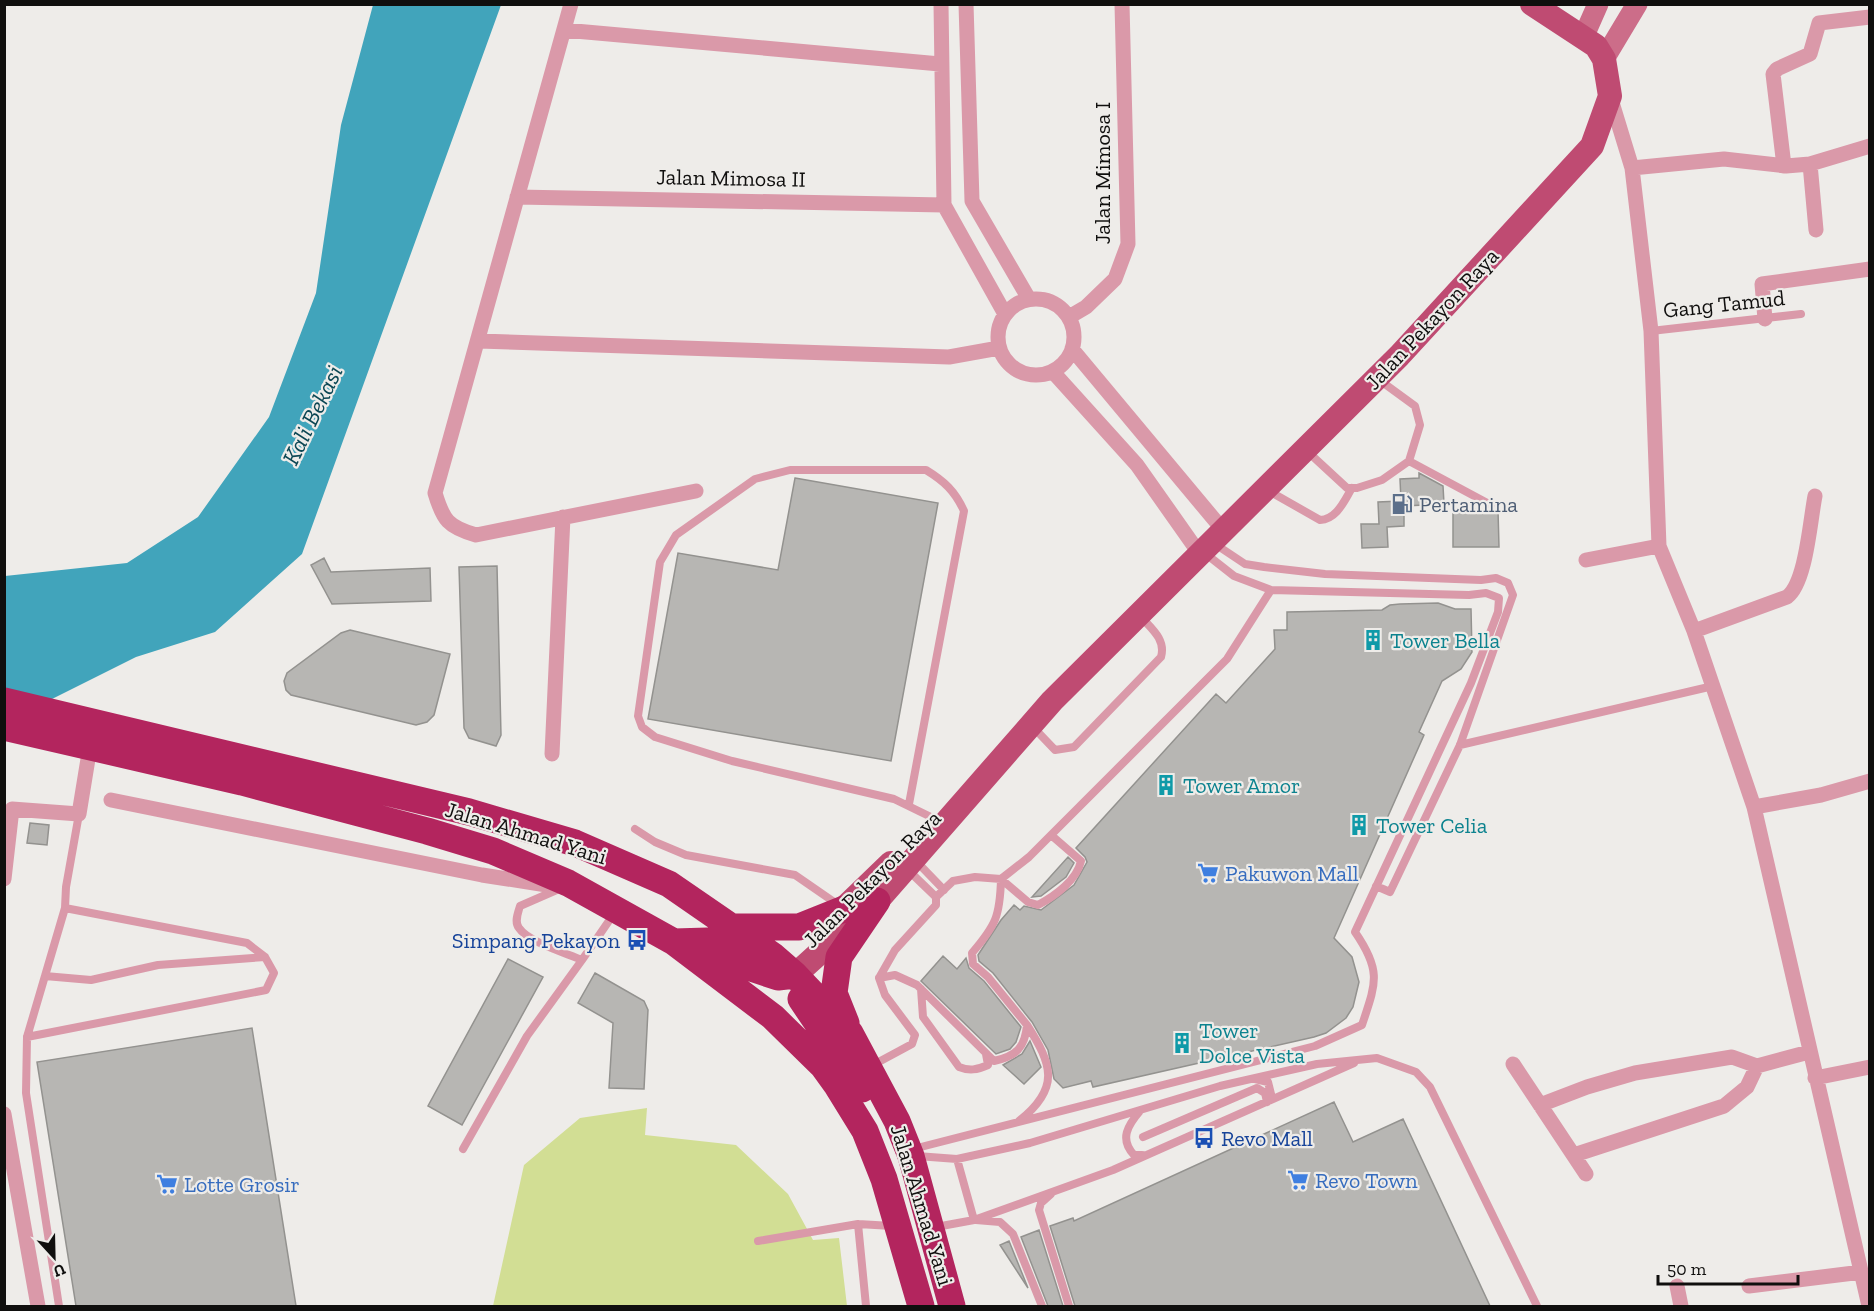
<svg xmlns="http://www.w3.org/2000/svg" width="1874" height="1311" viewBox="0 0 1874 1311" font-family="'Zilla Slab',serif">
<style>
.green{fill:#d2de94}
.water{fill:#41a4bb}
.building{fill:#b7b6b3;stroke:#93928f;stroke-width:1.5}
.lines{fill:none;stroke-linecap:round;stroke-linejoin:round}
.lane{stroke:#da99a9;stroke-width:8}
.street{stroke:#da99a9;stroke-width:15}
.secondary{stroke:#cc6d89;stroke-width:21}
.primary{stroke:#bf4b72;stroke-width:24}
.highway{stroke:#b3255e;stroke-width:27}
.labels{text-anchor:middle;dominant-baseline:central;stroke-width:4.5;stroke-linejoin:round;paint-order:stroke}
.street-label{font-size:22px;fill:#100f0e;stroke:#eeece9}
.service-label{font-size:22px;fill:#4e5e75;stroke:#eeece9;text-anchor:start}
.culture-label{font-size:22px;fill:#0d838f;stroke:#eeece9;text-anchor:start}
.shop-label{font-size:22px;fill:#366cbe;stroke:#eeece9;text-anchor:start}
.transit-label{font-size:22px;fill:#164399;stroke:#eeece9;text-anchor:end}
.water-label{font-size:24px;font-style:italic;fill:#0c4754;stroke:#eeece9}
</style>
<rect width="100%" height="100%" fill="#eeece9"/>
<path class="green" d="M 647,1108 L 645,1135 L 736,1145 L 788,1194 L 813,1240 L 839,1238 L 847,1306 L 493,1306 L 524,1165 L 580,1118 Z"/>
<path class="water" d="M 373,5 L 501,5 L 302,554 L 215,632 L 136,657 L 36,707 L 5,732 L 5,576 L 127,563 L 198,517 L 269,417 L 316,293 L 341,125 Z"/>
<path class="building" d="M 1419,473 L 1443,486 L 1444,504 L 1404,506 L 1404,526 L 1387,527 L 1388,547 L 1362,548 L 1361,524 L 1379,524 L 1378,502 L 1401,501 L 1400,479 L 1419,478 Z
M 795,478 L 938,503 L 891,761 L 648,719 L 678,553 L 778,570 Z
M 1453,509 L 1498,510 L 1499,547 L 1453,547 Z
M 324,558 L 331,572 L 430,568 L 431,601 L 332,604 L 311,565 Z
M 497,566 L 501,735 L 496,746 L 469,738 L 464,728 L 459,567 Z
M 1438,603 L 1455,609 L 1471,609 L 1472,652 L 1461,669 L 1442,681 L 1419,732 L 1424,735 L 1334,938 L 1352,957 L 1359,982 L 1353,1007 L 1346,1018 L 1326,1033 L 1314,1037 L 1093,1087 L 1091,1081 L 1063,1088 L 1054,1079 L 1048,1050 L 1032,1022 L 993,973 L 979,961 L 978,955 L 1001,920 L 1014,905 L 1020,910 L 1024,906 L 1041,910 L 1074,885 L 1087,862 L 1085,857 L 1076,848 L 1216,694 L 1226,703 L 1275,649 L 1274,630 L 1287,630 L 1287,612 L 1382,610 L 1390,605 L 1400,604 Z
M 350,630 L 450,654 L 434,715 L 427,722 L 416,725 L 291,695 L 286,690 L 284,681 L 287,673 L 341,633 Z
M 30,823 L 49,825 L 47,845 L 27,843 Z
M 1068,857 L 1074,863 L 1066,877 L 1041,896 L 1032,897 Z
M 943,956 L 957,969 L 966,958 L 969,968 L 984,981 L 1021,1027 L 1016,1042 L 1010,1049 L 996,1054 L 921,981 Z
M 508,959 L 543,977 L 462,1125 L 428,1106 Z
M 595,973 L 644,1001 L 648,1010 L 644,1089 L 609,1088 L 613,1023 L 578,1003 Z
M 252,1028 L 296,1306 L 76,1306 L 37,1062 Z
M 1030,1041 L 1041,1067 L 1024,1084 L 1003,1065 L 1022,1054 Z
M 1334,1102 L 1353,1142 L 1403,1119 L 1490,1306 L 1075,1306 L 1050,1226 L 1073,1218 L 1074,1221 Z
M 1039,1230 L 1063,1306 L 1048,1306 L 1021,1237 Z
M 1009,1241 L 1028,1288 L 1000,1245 Z"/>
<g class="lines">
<path class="lane" d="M 1651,331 L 1801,314
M 1308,452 L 1347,488 L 1357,488 L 1382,480 L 1409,461 L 1420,425 L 1415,406 L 1378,379
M 1409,461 L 1491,505
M 1269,491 L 1320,520 C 1337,519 1344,501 1352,488
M 1215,544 L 1245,564 L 1264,567 L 1325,574 L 1481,580 L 1496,578 L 1508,583 L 1513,595 L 1460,745 L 1390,892 L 1376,886
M 1034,728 L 1055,750 L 1074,747 L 1161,657 C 1166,640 1152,629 1142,618
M 1460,745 L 1713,686
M 909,804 L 964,511 C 955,491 944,481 926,470 L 790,470 L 755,479 L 676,535 L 660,562 L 638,716 L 642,727 L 655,737 L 732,761 L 894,799 L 933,818
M 635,829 L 655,842 L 686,855 L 795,875 L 837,904
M 917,862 L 944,890
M 559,889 L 520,906 C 518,913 514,922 519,928 C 528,942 566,953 582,960 L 613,915
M 936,897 L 953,881 L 975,877 L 1001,879 L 1028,902 L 1038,905 C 1055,896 1077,880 1081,861 L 1051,835
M 45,976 L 91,980 L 158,965 L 265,957
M 879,978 L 895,975 L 917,985 L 994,1061 C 1016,1056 1025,1048 1027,1025 L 988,977 L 973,964 L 972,953 C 996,925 1000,916 1001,879 L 1029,857 L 1227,659 L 1271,590
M 921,989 L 923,1017 L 959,1067 C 969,1071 977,1070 988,1065 L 986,1054
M 27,1037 L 266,990 L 274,973 L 265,957 L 247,943 L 65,908
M 873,1065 L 912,1044 L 915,1035 L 885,995 L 879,978 L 895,950 L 936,905 L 936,897 L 909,871
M 1255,1079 L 1268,1082 L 1271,1094 L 1267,1102
M 1140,1111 C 1128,1125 1119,1139 1134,1155 L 1142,1155
M 1019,1121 C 1061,1088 1052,1064 1027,1025
M 1143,1137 L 1257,1088 L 1265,1093 L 1267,1102
M 463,1149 L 527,1036 L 582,960
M 913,1149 L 1315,1046 L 1362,1025 C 1376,983 1382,971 1355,932 L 1471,683 L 1498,612 L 1499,598 L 1486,593 L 1469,595 L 1271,590 L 1234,576 L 1206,554
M 917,1156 L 957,1159 L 1030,1143 L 1220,1086 L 1317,1064 L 1377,1058 L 1416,1072 L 1430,1087 L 1537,1306
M 957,1159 L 974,1220
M 1051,1194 L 1041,1203 L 1039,1210 L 1069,1306
M 976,1220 L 1000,1222 L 1013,1234 L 1042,1306
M 858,1224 L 892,1226
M 936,1227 L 974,1220 L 1113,1170 L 1354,1063
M 758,1241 L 858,1224 L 866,1306
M 59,1306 L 26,1093 L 27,1037 L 65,908 L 66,887 L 79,814"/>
<path class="street" d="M 571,4 L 435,493 C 443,520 448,527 476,535 L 696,491
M 941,4 L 944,205 L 1005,314
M 966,4 L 972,201 L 1029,299
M 564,30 L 940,64
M 1610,96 L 1632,168 L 1651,331 L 1659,546 L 1694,631 L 1754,807 L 1869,1306
M 1810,164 L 1816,230
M 1784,166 L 1773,74 L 1777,69 L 1810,54 L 1819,23 L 1870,17
M 1632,168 L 1724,159 L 1786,166 L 1810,164 L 1870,146
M 517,197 L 944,205
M998 337a38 38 0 1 1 76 0a38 38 0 1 1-76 0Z
M 1069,317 L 1086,307 L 1115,279 L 1128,244 L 1122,4
M 1765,319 L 1762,284 L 1870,269
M 479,341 L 949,357 L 999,348
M 1072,349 L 1223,530
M 1053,372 L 1137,465 L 1199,553
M 1586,560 L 1659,546
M 1694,631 L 1787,597 C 1806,583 1810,521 1815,496
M 552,754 L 563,517
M 111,800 L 482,875 L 553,886
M 1754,807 L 1821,795 L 1870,781
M 4,879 L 12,809 L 79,814 L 88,759
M 1513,1064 L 1586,1174
M 1815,1078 L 1870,1067
M 1540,1105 L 1587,1087 L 1635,1073 L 1732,1057 L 1757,1066 L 1809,1052
M 4,1114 L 38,1306
M 1574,1155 L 1724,1106 L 1747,1087 L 1757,1066
M 1677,1286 L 1681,1306
M 1749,1286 L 1862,1272"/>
<path class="secondary" d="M 1583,38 L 1598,4
M 1604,59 L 1637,4"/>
<path class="primary" d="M 834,918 L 891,863
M 795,975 L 877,901 L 1052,701 L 1399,356 L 1592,146 L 1610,96 L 1604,59 L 1596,46 L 1532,4"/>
<path class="highway" d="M 4,701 L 469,812 L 575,843 L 669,884 L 772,955 L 795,975 L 850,1033 L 897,1121 L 911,1156 L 952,1306
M 4,727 L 242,782 L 427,831 L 493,851 L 568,883 L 674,942 L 773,1017 L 823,1066 L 836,1084 L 865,1131 L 884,1179 L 921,1306
M 734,927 L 799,927 L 844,909
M 674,942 L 708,941 L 754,969 L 778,977 L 795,975
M 801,999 L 862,1089
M 846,1023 L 834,993 L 839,957 L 877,901"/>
</g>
<defs>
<symbol id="fuel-bare" viewBox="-9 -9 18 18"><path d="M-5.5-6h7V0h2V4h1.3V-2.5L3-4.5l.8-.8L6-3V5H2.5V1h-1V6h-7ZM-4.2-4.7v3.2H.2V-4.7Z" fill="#5c6f8a" stroke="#eeece9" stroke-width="2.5" paint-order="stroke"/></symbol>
<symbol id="building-bare" viewBox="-9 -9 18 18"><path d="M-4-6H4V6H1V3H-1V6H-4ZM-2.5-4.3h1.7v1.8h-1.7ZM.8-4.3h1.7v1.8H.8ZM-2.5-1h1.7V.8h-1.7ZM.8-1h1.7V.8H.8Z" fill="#0f9aa8" stroke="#eeece9" stroke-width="2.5" paint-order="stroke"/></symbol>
<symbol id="supermarket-bare" viewBox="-9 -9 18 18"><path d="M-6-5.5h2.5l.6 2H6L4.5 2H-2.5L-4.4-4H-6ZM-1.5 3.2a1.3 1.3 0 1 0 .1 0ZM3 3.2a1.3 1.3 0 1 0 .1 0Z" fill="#3f7fe0" stroke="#eeece9" stroke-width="2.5" paint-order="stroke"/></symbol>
<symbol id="bus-bare" viewBox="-9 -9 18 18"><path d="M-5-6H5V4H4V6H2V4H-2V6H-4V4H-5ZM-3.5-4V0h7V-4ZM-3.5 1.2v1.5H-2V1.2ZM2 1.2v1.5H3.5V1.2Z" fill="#1a4fb4" stroke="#eeece9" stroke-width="2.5" paint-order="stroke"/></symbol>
</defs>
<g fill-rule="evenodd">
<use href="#fuel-bare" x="1387" y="489" width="30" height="30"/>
<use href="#building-bare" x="1358" y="625" width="30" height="30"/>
<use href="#building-bare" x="1151" y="770" width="30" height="30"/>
<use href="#building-bare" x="1344" y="810" width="30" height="30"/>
<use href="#supermarket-bare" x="1193" y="858" width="30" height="30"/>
<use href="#bus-bare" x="622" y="925" width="30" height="30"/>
<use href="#building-bare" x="1167" y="1028" width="30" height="30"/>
<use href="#bus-bare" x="1189" y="1123" width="30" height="30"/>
<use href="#supermarket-bare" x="1283" y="1165" width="30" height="30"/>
<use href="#supermarket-bare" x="152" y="1169" width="30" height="30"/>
</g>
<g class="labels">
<g class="street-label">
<text transform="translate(1102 173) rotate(-90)">Jalan Mimosa I</text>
<text transform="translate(731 178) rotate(1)">Jalan Mimosa II</text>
<text transform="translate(1724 304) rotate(-6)">Gang Tamud</text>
<text transform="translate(1432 319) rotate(-47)">Jalan Pekayon Raya</text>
<text transform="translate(526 833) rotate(17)">Jalan Ahmad Yani</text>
<text transform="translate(872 879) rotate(-45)">Jalan Pekayon Raya</text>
<text transform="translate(922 1205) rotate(73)">Jalan Ahmad Yani</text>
</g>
<g class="service-label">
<text x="1419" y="504">Pertamina</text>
</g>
<g class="culture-label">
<text x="1390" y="640">Tower Bella</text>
<text x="1183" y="785">Tower Amor</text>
<text x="1376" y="825">Tower Celia</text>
<text x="1199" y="1030">Tower<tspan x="1199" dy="25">Dolce Vista</tspan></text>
</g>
<g class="shop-label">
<text x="1225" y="873">Pakuwon Mall</text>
<text x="1315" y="1180">Revo Town</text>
<text x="184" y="1184">Lotte Grosir</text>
</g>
<g class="transit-label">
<text x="620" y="940">Simpang Pekayon</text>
<text x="1221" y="1138" text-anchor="start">Revo Mall</text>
</g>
<g class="water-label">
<text transform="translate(312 415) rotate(-64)">Kali Bekasi</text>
</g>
</g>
<rect width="1874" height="1311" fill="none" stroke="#100f0e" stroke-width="12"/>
<g transform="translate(54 1257) rotate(158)" stroke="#eeece9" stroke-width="4.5" paint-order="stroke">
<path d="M0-4.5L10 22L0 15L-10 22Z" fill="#100f0e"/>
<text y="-9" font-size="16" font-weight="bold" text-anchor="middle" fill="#100f0e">U</text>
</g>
<path d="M1658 1275v9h140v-9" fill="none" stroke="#100f0e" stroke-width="3"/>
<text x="1667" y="1275" font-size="18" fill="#100f0e" stroke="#eeece9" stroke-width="4.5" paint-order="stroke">50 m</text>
</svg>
